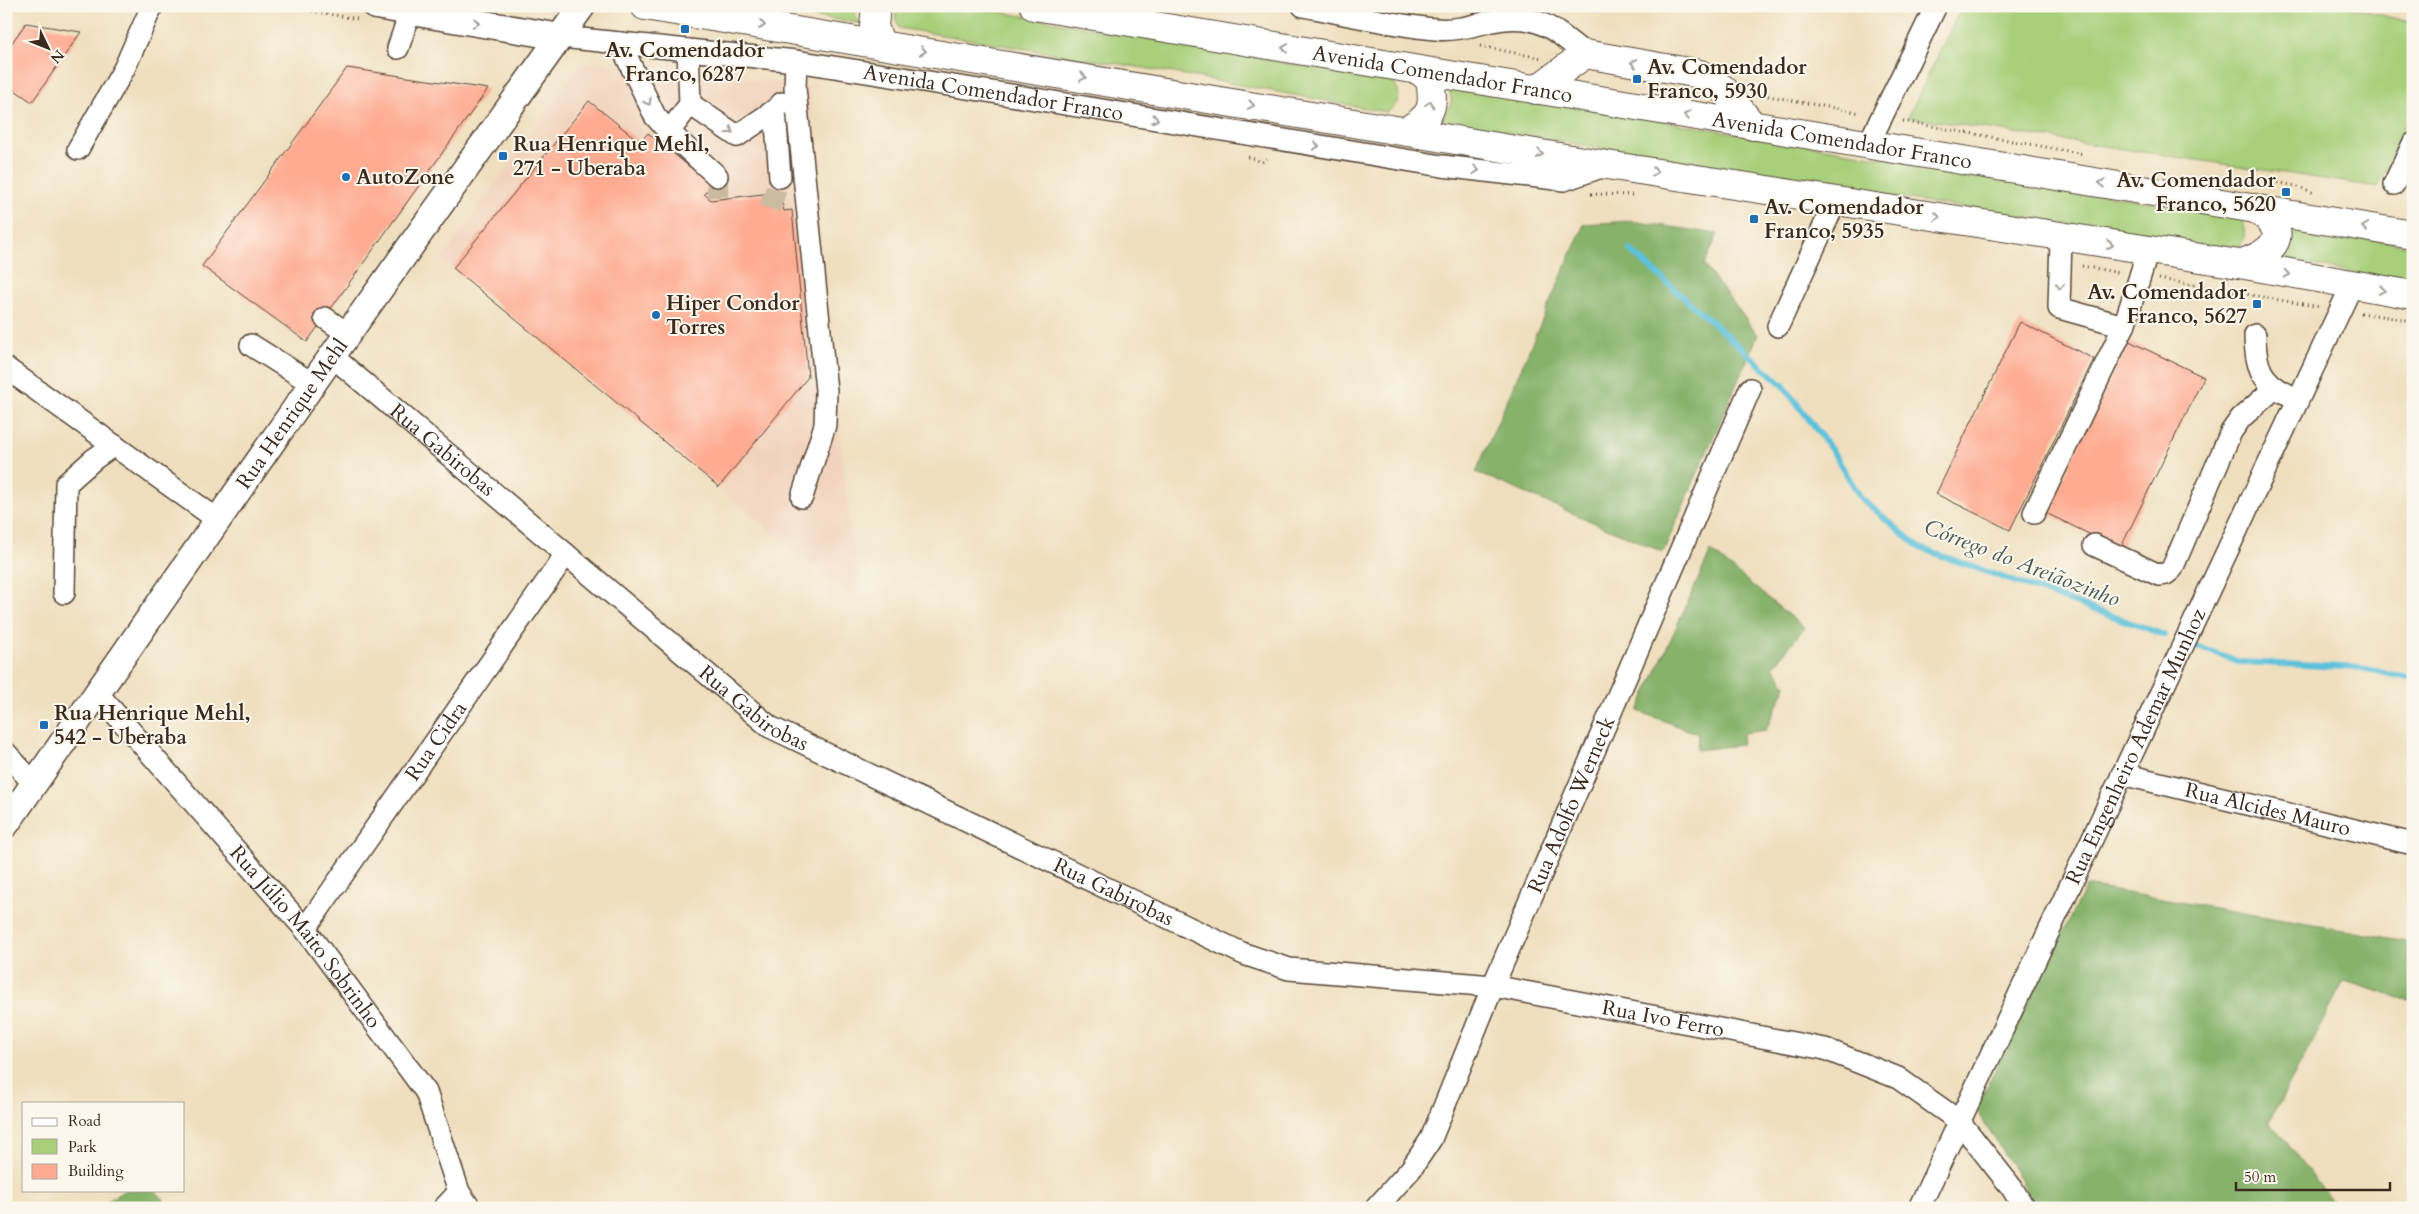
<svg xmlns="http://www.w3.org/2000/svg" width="2419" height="1214" viewBox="0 0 2419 1214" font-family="Cardo,serif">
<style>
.built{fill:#f2d4be}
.green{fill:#a8cf7a;stroke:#727c4c}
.forest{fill:#86b26a;stroke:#606e44}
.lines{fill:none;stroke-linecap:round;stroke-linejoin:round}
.stream{stroke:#5cc1da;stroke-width:6}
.building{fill:#feab92}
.minor-tunnel{stroke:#cbbb9e;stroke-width:21;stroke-dasharray:21 11;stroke-linecap:butt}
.minor-casing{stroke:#564536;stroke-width:24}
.major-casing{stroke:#564536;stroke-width:29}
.highway-casing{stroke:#564536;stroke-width:30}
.path{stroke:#564536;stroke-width:3;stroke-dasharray:1 4;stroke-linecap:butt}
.minor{stroke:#fff;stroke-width:21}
.major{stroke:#fff;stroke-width:26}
.highway{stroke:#fff;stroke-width:28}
.oneway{stroke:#a79f9a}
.poi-dot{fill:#1f6fb2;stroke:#fbf7ec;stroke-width:2}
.labels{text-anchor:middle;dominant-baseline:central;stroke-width:4;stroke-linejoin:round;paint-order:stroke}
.poi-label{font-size:21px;font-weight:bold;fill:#3b2a1e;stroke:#fbf7ec;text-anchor:start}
.street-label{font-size:21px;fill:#3b2a1e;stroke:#fbf7ec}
.water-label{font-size:22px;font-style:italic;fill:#455756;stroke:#fbf7ec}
</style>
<rect width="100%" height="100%" fill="#fbf7ec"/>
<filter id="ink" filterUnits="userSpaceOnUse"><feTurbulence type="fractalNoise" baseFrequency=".02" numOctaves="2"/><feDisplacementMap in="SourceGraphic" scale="10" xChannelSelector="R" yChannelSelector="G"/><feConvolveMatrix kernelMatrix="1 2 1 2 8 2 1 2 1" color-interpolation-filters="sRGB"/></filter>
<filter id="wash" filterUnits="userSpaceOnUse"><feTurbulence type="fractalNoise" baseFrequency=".0096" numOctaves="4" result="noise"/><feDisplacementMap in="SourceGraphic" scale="20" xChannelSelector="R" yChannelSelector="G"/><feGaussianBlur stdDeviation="1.12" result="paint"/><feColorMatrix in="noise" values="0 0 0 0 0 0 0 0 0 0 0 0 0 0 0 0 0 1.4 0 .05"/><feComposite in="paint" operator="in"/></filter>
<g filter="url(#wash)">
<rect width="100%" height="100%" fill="#efdfbe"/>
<path class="built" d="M 582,62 L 815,86 L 811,91 L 819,252 L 852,543 L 866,610 L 442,259 Z"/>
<path class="green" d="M 746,6 L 856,6 L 855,14 L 859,23 Z
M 898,6 L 966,6 L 1393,82 C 1403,94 1399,104 1387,112 L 1174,73 L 899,28 L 895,19 Z
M 1962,6 L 2346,6 L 2413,23 L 2413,106 L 2378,187 L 1908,117 Z
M 1445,85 L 2240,217 C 2249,230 2246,243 2233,251 L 1728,170 L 1437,120 C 1452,110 1456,99 1445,85 Z
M 2289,225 L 2413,246 L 2413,284 L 2281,259 C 2293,250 2295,239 2289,225 Z"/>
<path class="forest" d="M 1631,221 L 1718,234 L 1704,265 L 1758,335 L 1663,552 L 1476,472 L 1584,224 Z
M 1711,551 L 1804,628 L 1773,667 L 1786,685 L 1766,730 L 1743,733 L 1741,745 L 1697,750 L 1698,734 L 1638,711 Z
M 2086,886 L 2413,942 L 2413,1002 L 2344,981 L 2270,1121 L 2333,1203 L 2331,1208 L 2264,1208 L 2253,1204 L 2252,1208 L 2035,1208 L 2020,1179 L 1976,1109 Z
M 125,1190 L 155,1190 L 170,1208 L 97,1208 Z"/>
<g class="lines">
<path class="stream" d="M 1630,250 L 1784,386 L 1833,452 L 1861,498 L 1920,548 L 2165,635
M 2196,646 L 2241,662 L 2361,668 L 2413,679"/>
</g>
<g id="blocks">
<path class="building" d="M 26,23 L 81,32 L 32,102 L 6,84 L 6,51 Z
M 347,68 L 488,89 L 307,342 L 202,266 Z
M 589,101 L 640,142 L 648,133 L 712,185 L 704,194 L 711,200 L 780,192 L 784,211 L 792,210 L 808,377 L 719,487 L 453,268 Z
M 2020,322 L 2094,359 L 2010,530 L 1936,494 Z
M 2129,341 L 2204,377 L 2120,549 L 2046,513 Z"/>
</g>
</g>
<g filter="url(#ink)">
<use href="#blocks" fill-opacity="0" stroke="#564536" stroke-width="1"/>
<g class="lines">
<path class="minor-tunnel" d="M 717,176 L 718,201
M 770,209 L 780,177"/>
<defs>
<g id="minor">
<path d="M 1303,6 C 1347,14 1391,25 1435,29 C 1454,31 1471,26 1488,22 C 1535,11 1550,26 1585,54"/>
<path id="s1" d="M 561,37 L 796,61 L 992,92 L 1442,166 L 1564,180 L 1607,165"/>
<path d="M 620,43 L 655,116 L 669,132 L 717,176"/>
<path d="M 398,48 L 410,12"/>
<path d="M 796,61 L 795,88 L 826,390 L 825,425 L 802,497"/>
<path d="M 690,104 L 737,136 L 775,110"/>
<path d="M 669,132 L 690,104 L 688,50"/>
<path d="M 1868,145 L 1936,6"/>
<path d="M 78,149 L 124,69 L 152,6"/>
<path d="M 780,177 L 775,110 L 782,103"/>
<path d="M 2394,184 L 2413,144"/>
<path d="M 2061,238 L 2059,308 L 2124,326 L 2148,251"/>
<path d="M 325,318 L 348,334"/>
<path d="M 1778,326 L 1836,200"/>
<path d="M 2255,335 C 2255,363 2260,382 2287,394"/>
<path d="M 251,345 L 313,384"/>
<path id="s2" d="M 332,356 L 770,727 L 1244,954 L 1289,969 L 1493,986 L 1825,1049 L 1898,1078 L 1959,1121 L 2012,1188 L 2024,1208"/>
<path d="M 6,368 L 218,520"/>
<path d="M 2034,513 L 2124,326"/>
<path d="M 2094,545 L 2159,575 L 2166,574 L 2172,569 L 2231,432 L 2241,418 L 2275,388"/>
<path d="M 64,593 L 66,484 L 94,459 L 114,445"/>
<path id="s3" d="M 97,693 L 305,929 L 426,1092 L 459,1192 L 470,1208"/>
<path d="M 6,753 L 34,784"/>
<path id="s4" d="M 2122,774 L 2413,844"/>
<path id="s5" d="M 305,929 L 566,554"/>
<path d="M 444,1208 L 459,1192"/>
<path id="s6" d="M 1376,1208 L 1411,1169 L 1431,1139 L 1493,986 L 1750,389"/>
<path id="s7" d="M 1919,1208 L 2352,285"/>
</g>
<g id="major">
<path d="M 376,6 L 561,37"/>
<path id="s8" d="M 6,824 L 332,356 L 582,6"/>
</g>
<g id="highway">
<path d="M 645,6 L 1607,165 L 2239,264 L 2413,295"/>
<path d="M 876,6 L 874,26 L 881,45"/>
<path id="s9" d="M 1034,6 L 2413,235"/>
<path d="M 1536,90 L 1585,54 L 1700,74 L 1723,89 L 1753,126"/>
<path d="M 1406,131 C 1431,116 1435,110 1430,80 L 1419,70"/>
<path d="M 2239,264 C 2274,253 2295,233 2254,208"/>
</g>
</defs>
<use href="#minor" class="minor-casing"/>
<use href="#major" class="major-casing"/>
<use href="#highway" class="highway-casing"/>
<path class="path" d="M 282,6 L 358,19
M 1480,46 L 1541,58
M 1758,94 L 1860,113
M 1903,121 L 2084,154
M 1248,157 L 1262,162 L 1267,159
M 2248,182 C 2272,181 2292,183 2314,193
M 1591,194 L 1634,195
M 2082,266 L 2121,273
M 2159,279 L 2320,307
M 2361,313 L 2413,321"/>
<use href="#minor" class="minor"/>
<use href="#major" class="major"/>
<use href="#highway" class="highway"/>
</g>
<defs><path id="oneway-chevron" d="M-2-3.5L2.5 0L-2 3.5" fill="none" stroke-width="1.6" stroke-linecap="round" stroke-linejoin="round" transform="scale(1.25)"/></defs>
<g class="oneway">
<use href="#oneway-chevron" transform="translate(476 23) rotate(10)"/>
<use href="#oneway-chevron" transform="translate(762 25) rotate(9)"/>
<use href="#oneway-chevron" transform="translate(1285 48) rotate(-171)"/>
<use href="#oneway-chevron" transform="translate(923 51) rotate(9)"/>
<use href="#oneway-chevron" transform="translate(1634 63) rotate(-170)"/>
<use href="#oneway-chevron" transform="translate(1083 77) rotate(9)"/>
<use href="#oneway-chevron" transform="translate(648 102) rotate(63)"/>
<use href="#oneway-chevron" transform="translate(1430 104) rotate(-74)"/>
<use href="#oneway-chevron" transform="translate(1251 105) rotate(10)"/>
<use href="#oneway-chevron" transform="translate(1687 115) rotate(-171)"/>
<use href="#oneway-chevron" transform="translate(1155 119) rotate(10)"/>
<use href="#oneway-chevron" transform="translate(730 131) rotate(34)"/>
<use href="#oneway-chevron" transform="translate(1316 146) rotate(9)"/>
<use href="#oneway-chevron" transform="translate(1540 154) rotate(9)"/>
<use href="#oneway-chevron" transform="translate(1476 170) rotate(7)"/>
<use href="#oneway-chevron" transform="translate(1655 172) rotate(9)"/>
<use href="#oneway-chevron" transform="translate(2102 183) rotate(-171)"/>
<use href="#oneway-chevron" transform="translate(1937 217) rotate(9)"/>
<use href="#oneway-chevron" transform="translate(2365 227) rotate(-171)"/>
<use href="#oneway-chevron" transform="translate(2110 245) rotate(9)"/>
<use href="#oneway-chevron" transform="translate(2287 274) rotate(10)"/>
<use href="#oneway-chevron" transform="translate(2060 286) rotate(93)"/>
<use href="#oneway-chevron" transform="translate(2382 290) rotate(10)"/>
</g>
</g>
<g class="poi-dot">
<rect x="680" y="24" width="10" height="10" rx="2.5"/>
<rect x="1632" y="74" width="10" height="10" rx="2.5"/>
<rect x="498" y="151" width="10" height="10" rx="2.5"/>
<circle cx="346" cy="177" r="5"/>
<rect x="2281" y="187" width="10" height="10" rx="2.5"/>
<rect x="1749" y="214" width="10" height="10" rx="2.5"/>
<rect x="2252" y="299" width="10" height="10" rx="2.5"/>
<circle cx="656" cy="315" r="5"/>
<rect x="39" y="720" width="10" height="10" rx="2.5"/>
</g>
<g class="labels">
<g class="poi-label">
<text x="685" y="50" text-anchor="middle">Av. Comendador<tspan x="685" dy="24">Franco, 6287</tspan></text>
<text x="1647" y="67">Av. Comendador<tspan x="1647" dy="24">Franco, 5930</tspan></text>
<text x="513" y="144">Rua Henrique Mehl,<tspan x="513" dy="24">271 - Uberaba</tspan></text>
<text x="356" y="177">AutoZone</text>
<text x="2276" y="180" text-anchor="end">Av. Comendador<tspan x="2276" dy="24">Franco, 5620</tspan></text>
<text x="1764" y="207">Av. Comendador<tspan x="1764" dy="24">Franco, 5935</tspan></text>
<text x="2247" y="292" text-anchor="end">Av. Comendador<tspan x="2247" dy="24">Franco, 5627</tspan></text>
<text x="666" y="303">Hiper Condor<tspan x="666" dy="24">Torres</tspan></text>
<text x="54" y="713">Rua Henrique Mehl,<tspan x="54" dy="24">542 - Uberaba</tspan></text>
</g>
<g class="street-label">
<text stroke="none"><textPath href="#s9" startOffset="414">Avenida Comendador Franco</textPath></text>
<text stroke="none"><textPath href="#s1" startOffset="436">Avenida Comendador Franco</textPath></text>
<text stroke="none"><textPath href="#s9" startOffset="819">Avenida Comendador Franco</textPath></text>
<text stroke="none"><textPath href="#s8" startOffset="500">Rua Henrique Mehl</textPath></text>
<text stroke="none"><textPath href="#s2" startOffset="145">Rua Gabirobas</textPath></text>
<text stroke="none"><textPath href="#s2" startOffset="550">Rua Gabirobas</textPath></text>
<text stroke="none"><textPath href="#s5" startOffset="229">Rua Cidra</textPath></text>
<text stroke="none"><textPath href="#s7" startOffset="510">Rua Engenheiro Ademar Munhoz</textPath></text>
<text stroke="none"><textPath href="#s6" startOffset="451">Rua Adolfo Werneck</textPath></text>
<text stroke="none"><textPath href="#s4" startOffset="150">Rua Alcides Mauro</textPath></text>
<text stroke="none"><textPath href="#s2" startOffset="955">Rua Gabirobas</textPath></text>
<text stroke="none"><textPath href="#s3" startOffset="321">Rua Júlio Maito Sobrinho</textPath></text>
<text stroke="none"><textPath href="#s2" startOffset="1525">Rua Ivo Ferro</textPath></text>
</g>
<g class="water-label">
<text transform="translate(2022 563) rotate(21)">Córrego do Areiãozinho</text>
</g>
</g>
<rect width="2419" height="1214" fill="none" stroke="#fbf7ec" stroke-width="25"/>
<rect x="22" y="1102" width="162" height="90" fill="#fbf7ec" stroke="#aea59a"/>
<rect x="32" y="1118" width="25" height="8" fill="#ffffff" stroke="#aea59a"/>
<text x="68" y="1126" font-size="15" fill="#3b2a1e">Road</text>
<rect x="32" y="1139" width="25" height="15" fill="#a8cf7a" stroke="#aea59a"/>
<text x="68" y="1152" font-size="15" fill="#3b2a1e">Park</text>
<rect x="32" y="1164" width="25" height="15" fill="#feab92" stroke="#aea59a"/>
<text x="68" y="1176" font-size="15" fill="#3b2a1e">Building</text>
<g transform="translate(48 48) rotate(133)" stroke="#fbf7ec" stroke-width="4" paint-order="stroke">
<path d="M0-4L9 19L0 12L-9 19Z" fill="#3b2a1e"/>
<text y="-8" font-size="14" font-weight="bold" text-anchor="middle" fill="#3b2a1e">N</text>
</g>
<path d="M2236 1182v8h154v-8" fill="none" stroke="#3b2a1e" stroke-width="2.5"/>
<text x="2244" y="1182" font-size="15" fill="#3b2a1e" stroke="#fbf7ec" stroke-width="4" paint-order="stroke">50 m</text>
</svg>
